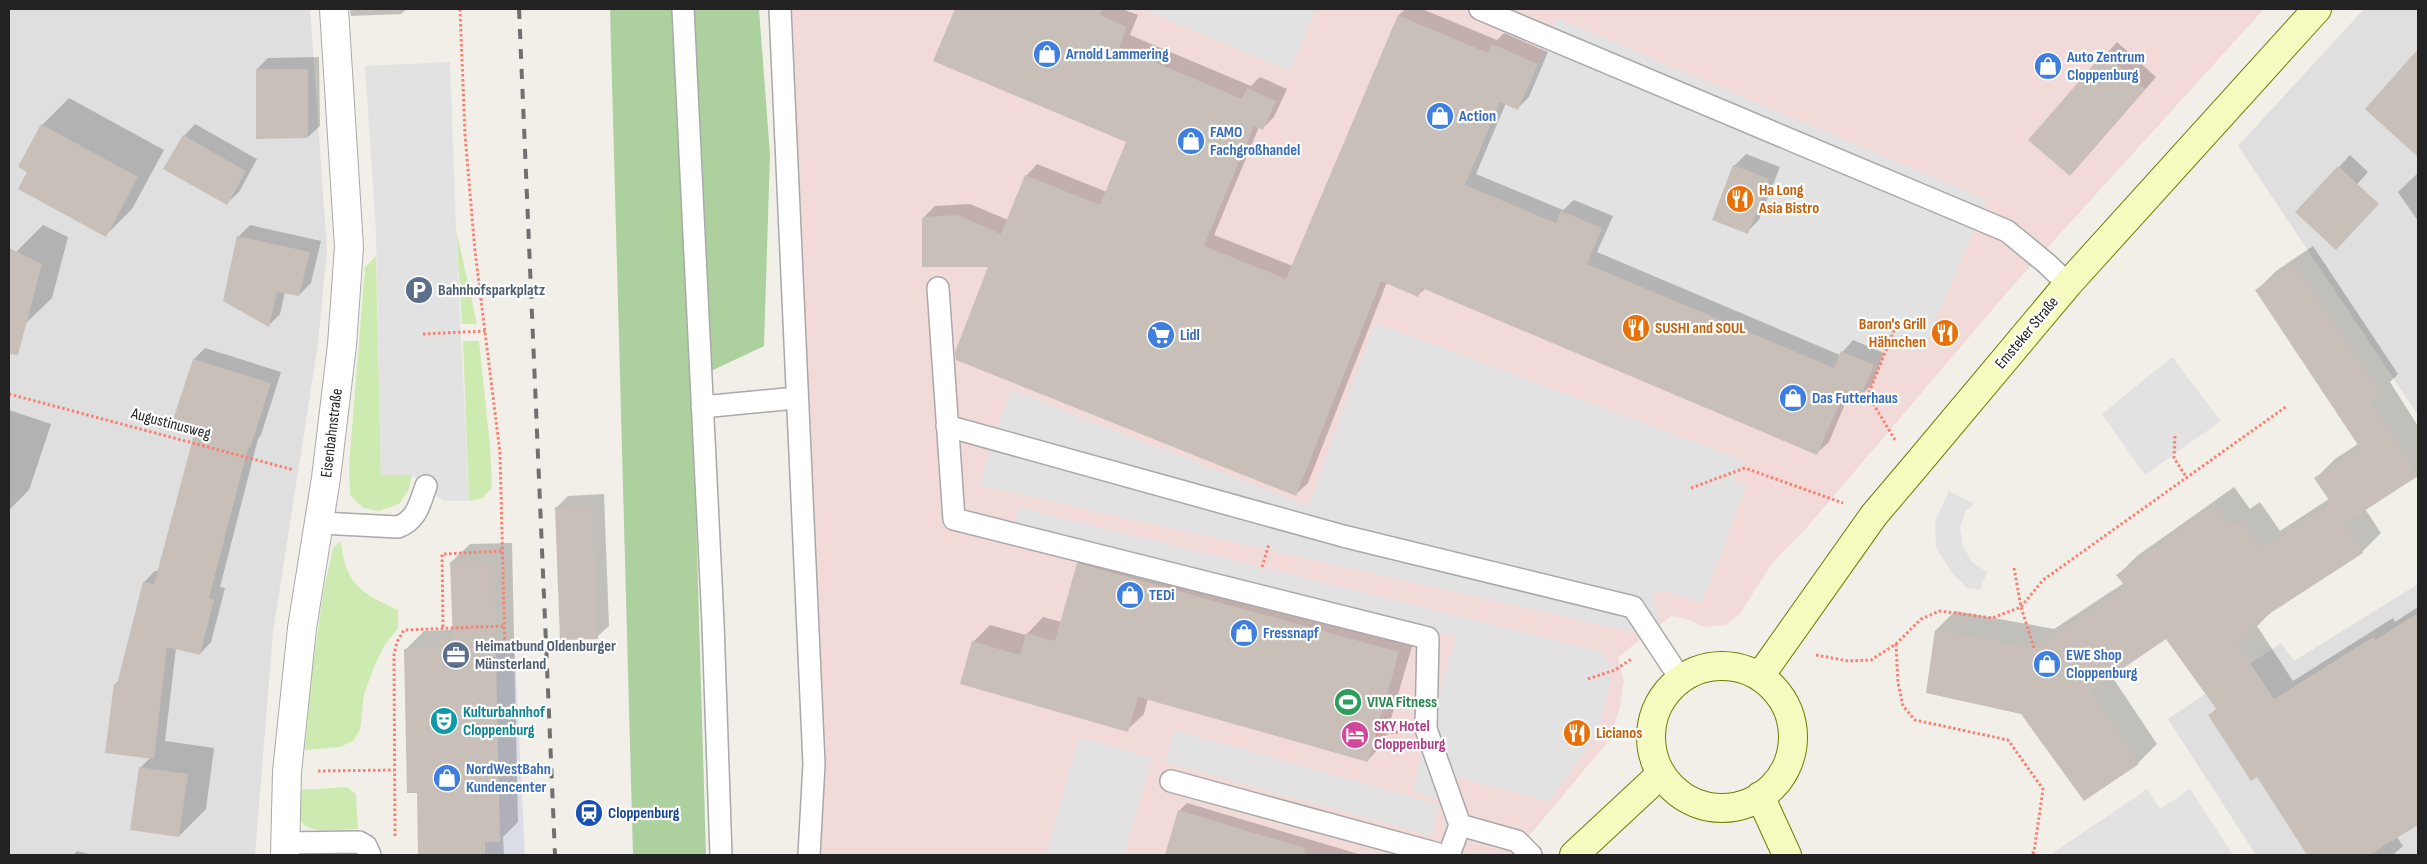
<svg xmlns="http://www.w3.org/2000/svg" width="2427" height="864" viewBox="0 0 2427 864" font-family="'Sofia Sans Condensed',sans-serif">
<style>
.residential{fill:#e0dfdf}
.commercial{fill:#f2dad9}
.grass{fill:#cdebb0}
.forest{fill:#add19e}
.parking{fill:#e2e2e2}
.plaza{fill:#dddde8}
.shadow{fill:#0003}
.building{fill:#c7bfb8}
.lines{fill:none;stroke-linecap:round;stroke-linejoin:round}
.lane-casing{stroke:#a9a9a9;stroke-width:24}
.street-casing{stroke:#a9a9a9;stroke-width:30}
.secondary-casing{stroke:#707d05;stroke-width:30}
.path{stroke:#fa8072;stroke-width:3;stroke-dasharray:2.5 2.5;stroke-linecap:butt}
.lane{stroke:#fff;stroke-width:21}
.street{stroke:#fff;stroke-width:28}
.secondary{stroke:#f7fabf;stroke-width:28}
.rail{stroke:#707070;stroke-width:4;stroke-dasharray:10 10;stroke-linecap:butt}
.labels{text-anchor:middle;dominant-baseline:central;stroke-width:4.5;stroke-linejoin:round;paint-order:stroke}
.shop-label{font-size:16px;font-weight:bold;fill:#366cbe;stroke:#fff;text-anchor:start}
.food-label{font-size:16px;font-weight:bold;fill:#c56008;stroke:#fff;text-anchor:start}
.service-label{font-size:16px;font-weight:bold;fill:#4e5e75;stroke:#fff;text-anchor:start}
.street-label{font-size:16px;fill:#222;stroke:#fff}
.leisure-label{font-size:16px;font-weight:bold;fill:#27864d;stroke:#fff;text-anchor:start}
.culture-label{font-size:16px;font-weight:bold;fill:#0d838f;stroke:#fff;text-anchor:start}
.hotel-label{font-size:16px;font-weight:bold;fill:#b23c85;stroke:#fff;text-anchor:start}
.transit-label{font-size:16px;font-weight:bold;fill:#164399;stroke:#fff;text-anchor:start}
</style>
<rect width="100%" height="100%" fill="#f2efe9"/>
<path class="residential" d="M 9,9 L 310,9 L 327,250 L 318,344 L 273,632 L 255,855 L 9,855 Z
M 2364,9 L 2418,9 L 2418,415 L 2238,146 Z
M 2418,584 L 2418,855 L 2256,855 L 2168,719 L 2281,643 L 2294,661 Z"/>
<path class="commercial" d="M 785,9 L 2264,9 L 2010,289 L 1809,525 L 1773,562 L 1739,615 L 1726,625 L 1704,627 L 1687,619 L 1671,616 L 1618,657 L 1624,681 L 1620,706 L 1610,739 L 1513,855 L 817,855 Z"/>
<path class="grass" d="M 456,229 L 477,324 L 462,324 Z
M 376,256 L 381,475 L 412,475 L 409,489 L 399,504 L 379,511 L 363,508 L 350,495 L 349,466 L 365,267 Z
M 463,341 L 479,341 L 490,445 L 492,487 L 483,498 L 469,501 Z
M 341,541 C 345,584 361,593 398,610 L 398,628 L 384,646 L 374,667 L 364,694 L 360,730 L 353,741 L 340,747 L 305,750 L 312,671 L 323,594 L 333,548 Z
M 347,787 L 356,794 L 358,829 C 342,829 300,837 298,814 C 298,806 300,798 300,790 Z"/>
<path class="forest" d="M 610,9 L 759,9 L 770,155 L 764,346 L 692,380 L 706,855 L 633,855 Z"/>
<path class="parking" d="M 1142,9 L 1316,9 L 1290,71 Z
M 1557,18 L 1987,200 L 1922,353 L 1886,338 L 1874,365 L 1841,351 L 1834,368 L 1587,264 L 1602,228 L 1562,211 L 1556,223 L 1465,185 L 1500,102 L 1518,110 Z
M 450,62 L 456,229 L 469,501 L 443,501 L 412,475 L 381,475 L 376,233 L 365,66 Z
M 1375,323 L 1744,460 L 1734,480 L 1747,486 L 1702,604 L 1667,591 L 1655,592 L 1653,602 L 1660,616 L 1633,632 L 979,485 L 997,427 L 1012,390 L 1308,506 Z
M 2172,357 L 2221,421 L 2145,475 L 2102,414 Z
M 1949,491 L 1974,504 L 1965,512 L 1960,527 L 1963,546 L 1972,562 L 1987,572 L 1980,590 L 1967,588 L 1953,574 L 1936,548 L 1935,521 Z
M 1018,507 L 1601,652 L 1610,663 L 1611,679 L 1598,733 L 1549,802 L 1456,777 L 1442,799 L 1412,792 L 1456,637 L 1013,527 Z
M 1174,730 L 1440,805 L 1431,836 L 1165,762 Z
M 1079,737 L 1152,758 L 1124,855 L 1046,855 Z
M 2147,789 L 2160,809 L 2190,789 L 2233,855 L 2050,855 Z"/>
<path class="plaza" d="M 481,639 L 496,651 L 515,652 L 525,855 L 485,855 Z"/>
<path class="shadow" d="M 350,9 L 407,9 L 401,14 L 351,16 Z
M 957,9 L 1122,9 L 1138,15 L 1130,35 L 1251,86 L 1260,77 L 1287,89 L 1274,117 L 1263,128 L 1259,127 L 1214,235 L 1293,266 L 1399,15 L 1405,9 L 1422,9 L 1497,40 L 1504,33 L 1548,52 L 1529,97 L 1518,108 L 1506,103 L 1476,174 L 1563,210 L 1574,200 L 1613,216 L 1597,252 L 1840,355 L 1853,340 L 1884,353 L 1872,385 L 1860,396 L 1850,392 L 1829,442 L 1817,453 L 1426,288 L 1418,295 L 1387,282 L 1308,483 L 1296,494 L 923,218 L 935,206 L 970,204 L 1008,220 L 1026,176 L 1037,164 L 1107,192 L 1127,142 L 935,61 Z
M 2117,42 L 2156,77 L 2081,163 L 2030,140 Z
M 2417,54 L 2418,115 L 2409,125 Z
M 319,57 L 320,126 L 308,137 L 257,69 L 268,58 Z
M 69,98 L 164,150 L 132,209 L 105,236 L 19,166 L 42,125 Z
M 195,124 L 257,159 L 239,192 L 227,203 L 184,136 Z
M 1746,154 L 1780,167 L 1759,220 L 1747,232 L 1734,166 Z
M 2350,155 L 2368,172 L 2327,218 L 2339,167 Z
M 2418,173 L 2418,221 L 2398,192 Z
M 43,225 L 68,237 L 52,298 L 25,324 L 9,316 L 9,267 L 16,252 Z
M 250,225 L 321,241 L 311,283 L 299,295 L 285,292 L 280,314 L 269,325 L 238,237 Z
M 2313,246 L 2398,374 L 2390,382 L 2418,426 L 2418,474 L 2365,509 L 2381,533 L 2362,552 L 2271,612 L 2257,626 L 2293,681 L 2393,618 L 2395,622 L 2418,607 L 2418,824 L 2397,837 L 2403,846 L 2393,855 L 2309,855 L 2257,775 L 2210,715 L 2217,708 L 2166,637 L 2111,675 L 2157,744 L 2138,763 L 2021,713 L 1936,630 L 1955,611 L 2054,629 L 2124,583 L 2118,575 L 2137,556 L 2234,487 L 2250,509 L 2260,502 L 2280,531 L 2329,499 L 2316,478 L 2335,459 L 2358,444 L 2257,290 L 2276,271 Z
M 205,348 L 281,372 L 261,435 L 258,439 L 220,587 L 225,588 L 211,642 L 200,654 L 176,648 L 165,741 L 214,748 L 206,809 L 179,836 L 140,768 L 151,757 L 115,685 L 119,680 L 144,582 L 155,571 L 159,571 L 197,430 L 194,359 Z
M 9,410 L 51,424 L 29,490 L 9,510 Z
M 604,494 L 609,626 L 597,637 L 557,507 L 568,496 Z
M 512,543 L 518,822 L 503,837 L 504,855 L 419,855 L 418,792 L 406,649 L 424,631 L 450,630 L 453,626 L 451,562 L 470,544 Z
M 1095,547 L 1415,636 L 1384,743 L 1368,760 L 1148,698 L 1144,714 L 1127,730 L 973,642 L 990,625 L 1026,635 L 1043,617 L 1062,622 L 1078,563 Z
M 1187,803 L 1362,855 L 1166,855 L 1179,811 Z
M 77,851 L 93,855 L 73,855 Z"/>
<path class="building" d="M 955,9 L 1103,9 L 1100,15 L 1127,27 L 1119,47 L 1242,99 L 1247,88 L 1276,101 L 1263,130 L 1254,126 L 1204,246 L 1286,279 L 1398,15 L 1488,53 L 1492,44 L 1538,64 L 1518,110 L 1500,102 L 1465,185 L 1556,223 L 1561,211 L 1602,228 L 1587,264 L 1834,368 L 1841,351 L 1874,365 L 1860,398 L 1845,391 L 1817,455 L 1422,288 L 1418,297 L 1381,281 L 1296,496 L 956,360 L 955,352 L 988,267 L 922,267 L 922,217 L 958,215 L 1001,234 L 1025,175 L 1100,205 L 1126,142 L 933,61 Z
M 2418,49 L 2418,157 L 2365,109 Z
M 2104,53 L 2145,89 L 2070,176 L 2028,140 Z
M 256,69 L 308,69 L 308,138 L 256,139 Z
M 41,124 L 138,177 L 106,237 L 18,189 L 27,172 L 18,167 Z
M 183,135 L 246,171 L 227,205 L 163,169 Z
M 1733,165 L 1769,179 L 1748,234 L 1712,220 Z
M 2338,166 L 2379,204 L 2336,250 L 2295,212 Z
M 237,236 L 310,252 L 299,296 L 277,292 L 269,327 L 223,301 Z
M 9,248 L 42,264 L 18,355 L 9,354 Z
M 2294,264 L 2380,394 L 2370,401 L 2418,476 L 2344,524 L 2363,553 L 2249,627 L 2253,632 L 2237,644 L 2274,699 L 2373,637 L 2375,640 L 2418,613 L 2418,825 L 2369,855 L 2307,855 L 2257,777 L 2251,781 L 2208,715 L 2217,710 L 2166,639 L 2090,691 L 2139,764 L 2084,801 L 2021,714 L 1926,693 L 1935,630 L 2034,648 L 2126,587 L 2116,575 L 2214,505 L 2231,527 L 2241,521 L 2261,549 L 2331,503 L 2314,478 L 2360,448 L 2255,290 Z
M 193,359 L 271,383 L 250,448 L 248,448 L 209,598 L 214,600 L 200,655 L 167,647 L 154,759 L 105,753 L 114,684 L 117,684 L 143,582 L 154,584 L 195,431 L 172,423 Z
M 593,505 L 598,639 L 560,640 L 555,507 Z
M 494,561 L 500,842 L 485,842 L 485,855 L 418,855 L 417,793 L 407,793 L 404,649 L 439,648 L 438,640 L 453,640 L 450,562 Z
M 1077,563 L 1399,652 L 1368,762 L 1138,697 L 1128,732 L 960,684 L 972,641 L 1020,655 L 1026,633 L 1055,641 Z
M 139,767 L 188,774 L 179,837 L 130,830 Z
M 1178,810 L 1305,848 L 1304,855 L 1165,855 Z"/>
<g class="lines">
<defs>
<path id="lane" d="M 683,9 L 713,623 L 721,855
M 780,9 L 814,764 L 809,855
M 1480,9 L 2007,231 L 2046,263 L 2068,284
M 938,288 L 954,519 L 1428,638 L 1426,729 L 1460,825 L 1449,855
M 702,407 L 796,398
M 947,426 L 1343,536 L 1633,607 L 1680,678
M 320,523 L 398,527 C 417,520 420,503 426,486
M 1171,781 L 1442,855
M 1460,825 L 1517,841 L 1531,855
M 284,843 L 359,842 L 366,846 L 370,855"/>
<path id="street" d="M 285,855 L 287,772 L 302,628 L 326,478 L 342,345 L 349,247 L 334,9"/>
<path id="secondary" d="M1651 737a71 71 0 1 1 142 0a71 71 0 1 1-142 0Z
M 1760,676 L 1874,515 L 1913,469 L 2068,284 L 2317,9
M 1760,796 L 1787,855
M 1574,855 L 1661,774"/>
</defs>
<use href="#lane" class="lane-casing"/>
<use href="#street" class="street-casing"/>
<use href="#secondary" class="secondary-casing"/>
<path class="path" d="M 460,9 L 465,135 L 475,251 L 500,453 L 505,652
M 423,334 L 486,331
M 9,394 L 294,470
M 2175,436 L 2174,458 L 2187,478
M 1895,440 L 1868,395 L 1895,328
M 1691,488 L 1745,468 L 1843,503
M 1262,567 L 1269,544
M 2014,568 L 2021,607 L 2034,648
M 443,627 L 442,554 L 502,551
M 1896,644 L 1898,683 L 1903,706 L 1915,720 L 2008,740 L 2043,789 L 2034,852 L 2030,855
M 1816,655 L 1848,661 L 1871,660 L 1896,644 L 1921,619 L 1940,611 L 1992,618 L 2021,607 L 2043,580 L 2287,406
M 1588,679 L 1615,670 L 1633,658
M 1376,734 L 1398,732
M 318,771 L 395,770
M 395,836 L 394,655 L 397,642 L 404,630 L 504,626"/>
<use href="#lane" class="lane"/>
<use href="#street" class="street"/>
<use href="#secondary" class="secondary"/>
<path class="rail" d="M 519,9 L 555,855"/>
</g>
<defs>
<symbol id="shop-disc" viewBox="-11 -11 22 22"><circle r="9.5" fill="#3f7fe0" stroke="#fff"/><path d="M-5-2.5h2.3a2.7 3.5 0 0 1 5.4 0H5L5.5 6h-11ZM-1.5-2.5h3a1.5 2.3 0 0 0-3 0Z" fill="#fff"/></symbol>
<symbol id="restaurant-disc" viewBox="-11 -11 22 22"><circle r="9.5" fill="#e8710a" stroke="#fff"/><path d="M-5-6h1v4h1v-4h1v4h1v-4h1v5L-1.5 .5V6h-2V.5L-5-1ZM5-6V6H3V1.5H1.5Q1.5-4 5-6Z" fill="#fff"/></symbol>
<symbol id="parking-disc" viewBox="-11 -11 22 22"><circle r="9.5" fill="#5c6f8a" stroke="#fff"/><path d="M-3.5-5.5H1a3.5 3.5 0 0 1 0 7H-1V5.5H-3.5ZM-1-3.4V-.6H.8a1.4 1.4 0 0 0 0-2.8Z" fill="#fff"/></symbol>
<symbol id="supermarket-disc" viewBox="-11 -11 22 22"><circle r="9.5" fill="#3f7fe0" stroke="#fff"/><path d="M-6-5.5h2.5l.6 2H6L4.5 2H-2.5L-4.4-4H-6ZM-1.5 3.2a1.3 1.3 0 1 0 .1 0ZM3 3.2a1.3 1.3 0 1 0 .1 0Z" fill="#fff"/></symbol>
<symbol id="office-disc" viewBox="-11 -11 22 22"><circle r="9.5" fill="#5c6f8a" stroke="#fff"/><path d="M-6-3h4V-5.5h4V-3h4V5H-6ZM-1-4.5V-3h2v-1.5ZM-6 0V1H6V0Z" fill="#fff"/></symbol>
<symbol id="stadium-disc" viewBox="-11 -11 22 22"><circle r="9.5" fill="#2e9e5b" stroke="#fff"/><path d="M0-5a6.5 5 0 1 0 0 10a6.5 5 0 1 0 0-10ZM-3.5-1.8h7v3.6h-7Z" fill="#fff"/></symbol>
<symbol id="theatre-disc" viewBox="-11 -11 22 22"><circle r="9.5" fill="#0f9aa8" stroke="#fff"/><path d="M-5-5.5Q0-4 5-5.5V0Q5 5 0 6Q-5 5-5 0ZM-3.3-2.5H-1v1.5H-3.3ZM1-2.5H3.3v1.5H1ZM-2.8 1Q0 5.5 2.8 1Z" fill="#fff"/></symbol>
<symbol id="hotel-disc" viewBox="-11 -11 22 22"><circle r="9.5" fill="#d1479c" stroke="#fff"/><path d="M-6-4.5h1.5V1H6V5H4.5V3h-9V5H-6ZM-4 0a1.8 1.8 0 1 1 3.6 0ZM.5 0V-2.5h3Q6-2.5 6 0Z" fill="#fff"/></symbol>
<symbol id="station-disc" viewBox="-11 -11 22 22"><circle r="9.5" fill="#1a4fb4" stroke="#fff"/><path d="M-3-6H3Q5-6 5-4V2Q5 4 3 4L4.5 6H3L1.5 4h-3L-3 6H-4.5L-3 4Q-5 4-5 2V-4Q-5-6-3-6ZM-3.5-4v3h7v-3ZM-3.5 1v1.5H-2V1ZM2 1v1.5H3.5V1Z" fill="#fff"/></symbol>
</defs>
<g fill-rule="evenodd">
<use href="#shop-disc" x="1031" y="38" width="32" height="32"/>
<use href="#shop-disc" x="2032" y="50" width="32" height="32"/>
<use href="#shop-disc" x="1424" y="100" width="32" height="32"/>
<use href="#shop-disc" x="1175" y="125" width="32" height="32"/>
<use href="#restaurant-disc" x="1724" y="183" width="32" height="32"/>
<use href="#parking-disc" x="403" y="274" width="32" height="32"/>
<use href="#restaurant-disc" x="1620" y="312" width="32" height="32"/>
<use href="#restaurant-disc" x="1929" y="317" width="32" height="32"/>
<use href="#supermarket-disc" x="1145" y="319" width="32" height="32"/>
<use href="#shop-disc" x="1777" y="382" width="32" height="32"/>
<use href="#shop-disc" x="1114" y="579" width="32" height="32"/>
<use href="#shop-disc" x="1228" y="617" width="32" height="32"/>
<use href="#office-disc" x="440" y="639" width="32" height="32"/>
<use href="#shop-disc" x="2031" y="648" width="32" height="32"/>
<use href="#stadium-disc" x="1332" y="686" width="32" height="32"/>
<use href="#theatre-disc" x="428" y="705" width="32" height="32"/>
<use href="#restaurant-disc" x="1561" y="717" width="32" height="32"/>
<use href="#hotel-disc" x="1339" y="719" width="32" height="32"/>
<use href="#shop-disc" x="431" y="762" width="32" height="32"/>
<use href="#station-disc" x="573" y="797" width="32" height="32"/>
</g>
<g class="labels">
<g class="shop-label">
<text x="1066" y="54">Arnold Lammering</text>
<text x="2067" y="57">Auto Zentrum<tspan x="2067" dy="18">Cloppenburg</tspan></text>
<text x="1459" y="116">Action</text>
<text x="1210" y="132">FAMO<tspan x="1210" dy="18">Fachgroßhandel</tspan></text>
<text x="1180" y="335">Lidl</text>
<text x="1812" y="398">Das Futterhaus</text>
<text x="1149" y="595">TEDi</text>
<text x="1263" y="633">Fressnapf</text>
<text x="2066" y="655">EWE Shop<tspan x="2066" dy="18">Cloppenburg</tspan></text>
<text x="466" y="769">NordWestBahn<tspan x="466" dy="18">Kundencenter</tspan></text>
</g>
<g class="food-label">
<text x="1759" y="190">Ha Long<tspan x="1759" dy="18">Asia Bistro</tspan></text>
<text x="1926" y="324" text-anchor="end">Baron's Grill<tspan x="1926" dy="18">Hähnchen</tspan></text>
<text x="1655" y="328">SUSHI and SOUL</text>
<text x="1596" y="733">Licianos</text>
</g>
<g class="service-label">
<text x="438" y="290">Bahnhofsparkplatz</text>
<text x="475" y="646">Heimatbund Oldenburger<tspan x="475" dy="18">Münsterland</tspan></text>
</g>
<g class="street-label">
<text transform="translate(2027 333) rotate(-50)">Emsteker Straße</text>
<text transform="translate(171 424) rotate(15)">Augustinusweg</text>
<text transform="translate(332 433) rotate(-83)">Eisenbahnstraße</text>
</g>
<g class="leisure-label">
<text x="1367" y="702">VIVA Fitness</text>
</g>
<g class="culture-label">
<text x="463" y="712">Kulturbahnhof<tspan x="463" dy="18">Cloppenburg</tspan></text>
</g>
<g class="hotel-label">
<text x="1374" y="726">SKY Hotel<tspan x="1374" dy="18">Cloppenburg</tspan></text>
</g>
<g class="transit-label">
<text x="608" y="813">Cloppenburg</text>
</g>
</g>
<rect width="2427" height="864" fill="none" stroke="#222222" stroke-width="20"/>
</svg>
